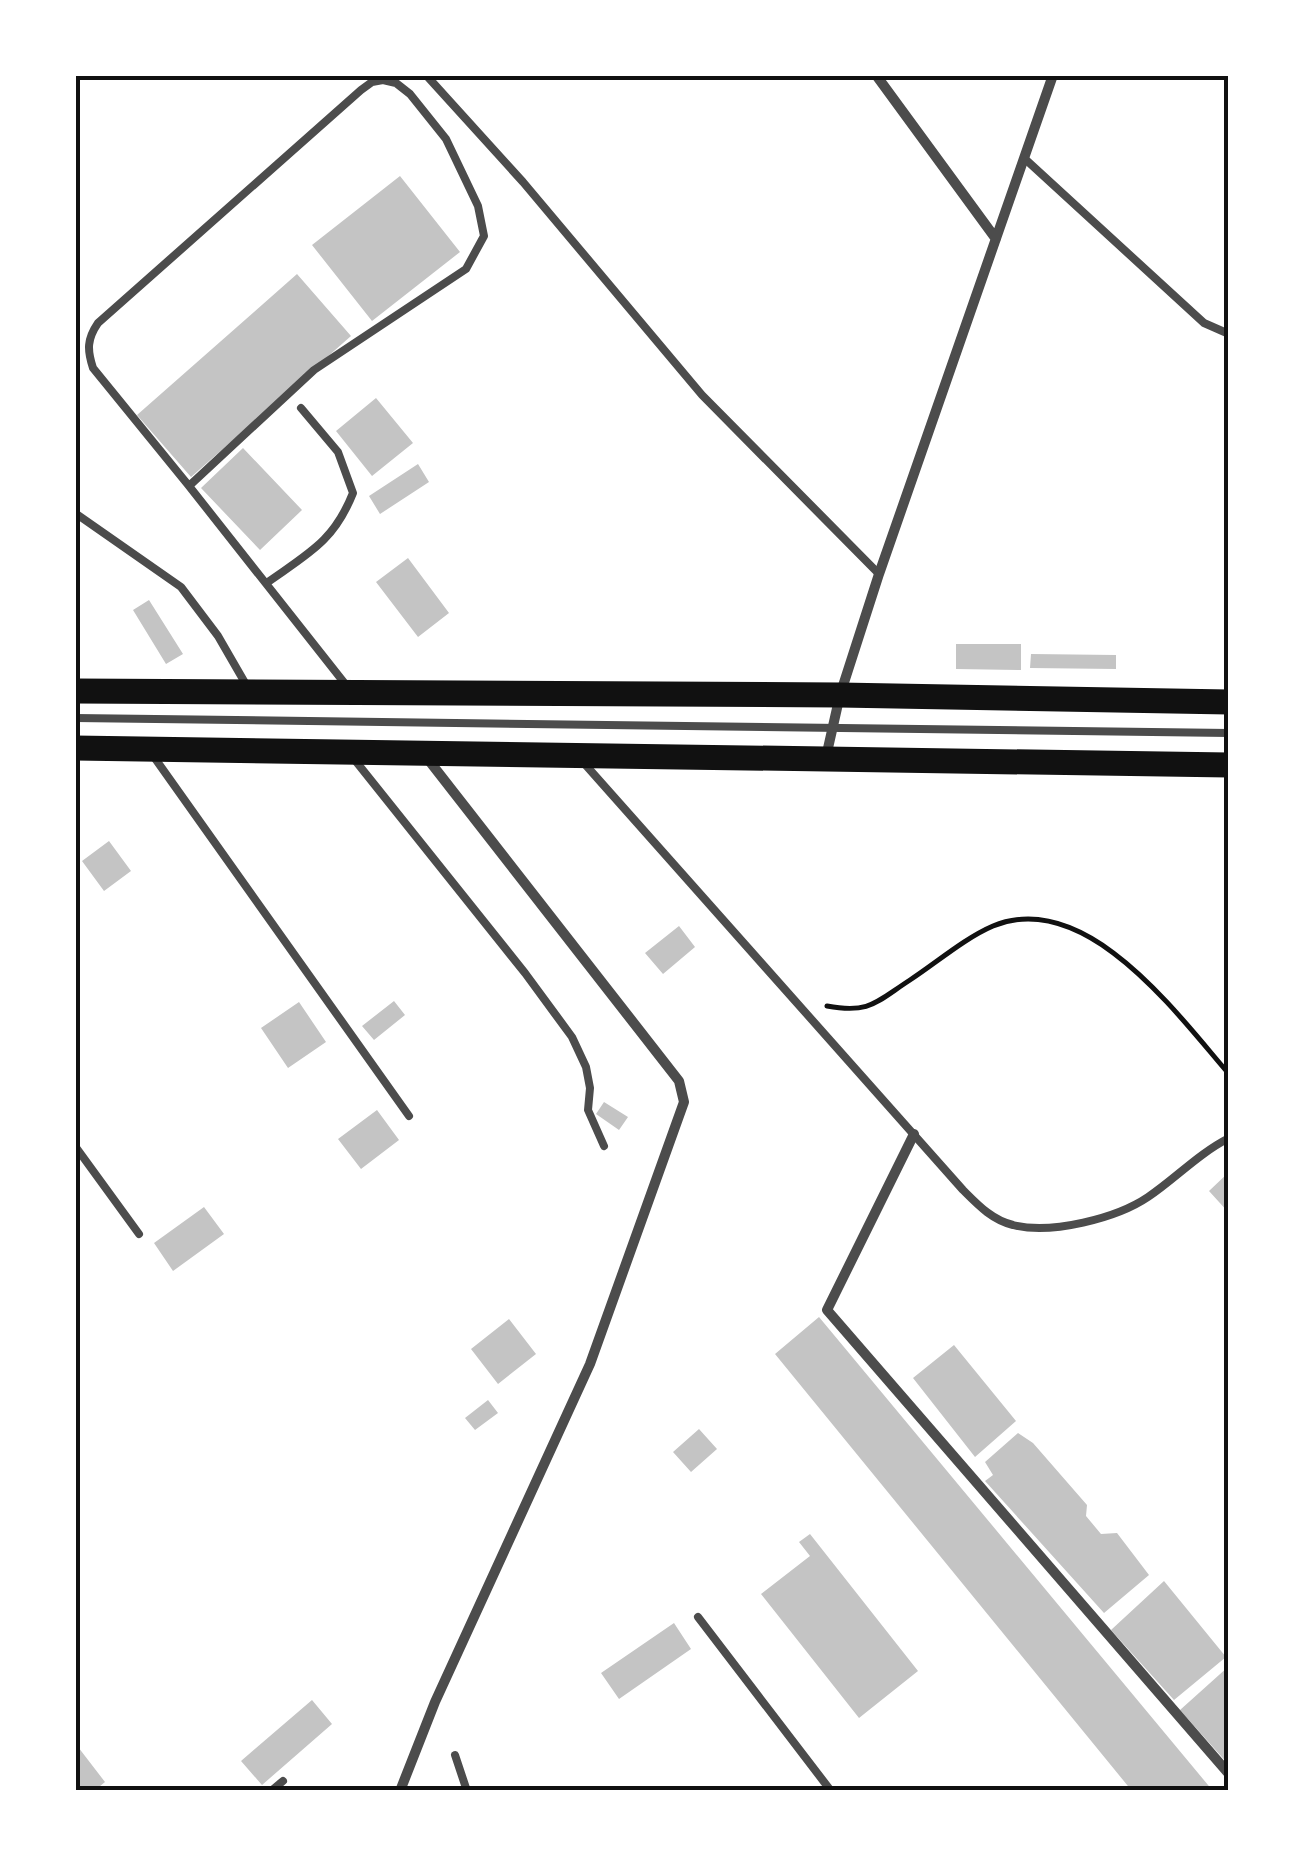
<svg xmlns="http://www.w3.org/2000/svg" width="1304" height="1866" viewBox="0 0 1304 1866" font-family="'Times New Roman',serif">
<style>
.building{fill:#c4c4c4}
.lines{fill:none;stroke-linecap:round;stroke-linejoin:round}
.path{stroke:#111;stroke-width:5}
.service{stroke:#4c4c4c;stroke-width:8}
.minor{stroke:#4c4c4c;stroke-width:10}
.primary{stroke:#111;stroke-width:25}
.neatline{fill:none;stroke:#111;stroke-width:4}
</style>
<rect width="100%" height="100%" fill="#fff"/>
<path class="building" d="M 400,176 L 460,252 L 372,321 L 312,245 Z
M 297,274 L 351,336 L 191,477 L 137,415 Z
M 376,398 L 413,443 L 372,476 L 336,431 Z
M 243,448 L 302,510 L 260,550 L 201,488 Z
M 418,464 L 429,482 L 380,514 L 369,496 Z
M 408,558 L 449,613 L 418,637 L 376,582 Z
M 149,600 L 183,654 L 166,664 L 133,610 Z
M 956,644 L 1021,644 L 1021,670 L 956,669 Z
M 1031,654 L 1116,655 L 1116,669 L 1030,668 Z
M 109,841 L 131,871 L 104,891 L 82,861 Z
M 679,926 L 695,947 L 663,974 L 645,953 Z
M 394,1001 L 405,1015 L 374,1040 L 362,1026 Z
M 299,1002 L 326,1042 L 288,1068 L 261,1028 Z
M 604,1102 L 628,1117 L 619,1130 L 596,1114 Z
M 377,1110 L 399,1140 L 361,1169 L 338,1139 Z
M 1229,1172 L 1229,1213 L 1209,1191 Z
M 204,1207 L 224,1234 L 173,1271 L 154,1243 Z
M 819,1317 L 1213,1791 L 1132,1791 L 775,1354 Z
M 509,1319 L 536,1354 L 498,1384 L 471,1349 Z
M 954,1345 L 1016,1421 L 975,1457 L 913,1378 Z
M 488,1400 L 498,1413 L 475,1430 L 465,1418 Z
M 699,1429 L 717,1449 L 691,1472 L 673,1452 Z
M 1018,1433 L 1033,1443 L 1087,1505 L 1086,1516 L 1101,1534 L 1117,1533 L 1149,1575 L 1104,1613 L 985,1481 L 993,1475 L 985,1462 Z
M 810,1534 L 918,1671 L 859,1718 L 761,1594 L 810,1556 L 799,1542 Z
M 1164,1581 L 1226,1657 L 1174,1700 L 1111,1630 Z
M 674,1623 L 691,1649 L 619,1699 L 601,1673 Z
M 1229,1666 L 1229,1765 L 1180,1710 Z
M 312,1700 L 332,1724 L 262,1785 L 241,1761 Z
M 75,1743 L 105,1782 L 94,1791 L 75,1789 Z"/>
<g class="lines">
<path class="path" d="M 827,1006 C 870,1014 876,1002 910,980 C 936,963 965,938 993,926 C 1086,888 1177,1014 1229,1074"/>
<path class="service" d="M 426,75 L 523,182 L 702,395 L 879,574
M 383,80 L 396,83 L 410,94 L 446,139 L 478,206 L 484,236 L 466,269 L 314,370 L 189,486 L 93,368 C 87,350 87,339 98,323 L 361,90 L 372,82 Z
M 1024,158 L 1204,323 L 1229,334
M 189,486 L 346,685
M 75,513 L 181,587 L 218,636 L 248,688
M 268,582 C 309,553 334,541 353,493 L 338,452 L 301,408
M 75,718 L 1229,733
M 154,757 L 409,1116
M 354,759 L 525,973 L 572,1037 L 586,1067 L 590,1088 L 588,1110 L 604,1146
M 583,762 L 963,1190 C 978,1205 992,1220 1013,1225 C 1051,1235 1117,1218 1148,1197 C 1176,1178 1198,1154 1229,1138
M 75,1146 L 139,1234
M 698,1617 L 831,1791
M 455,1755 L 467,1791
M 271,1791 L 283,1781"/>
<path class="minor" d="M 876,75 L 996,239
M 826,757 L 840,695 L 879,574 L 1053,75
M 914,1134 L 827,1310 L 1229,1774
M 400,1791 L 435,1702 L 590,1364 L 684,1102 L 679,1081 L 427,758"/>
<path class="primary" d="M 75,691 L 840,695 L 1229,702
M 75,748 L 1229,765"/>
</g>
<rect width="1304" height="1866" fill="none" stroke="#ffffff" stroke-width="155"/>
<rect x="78" y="78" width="1148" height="1710" class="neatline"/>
</svg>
